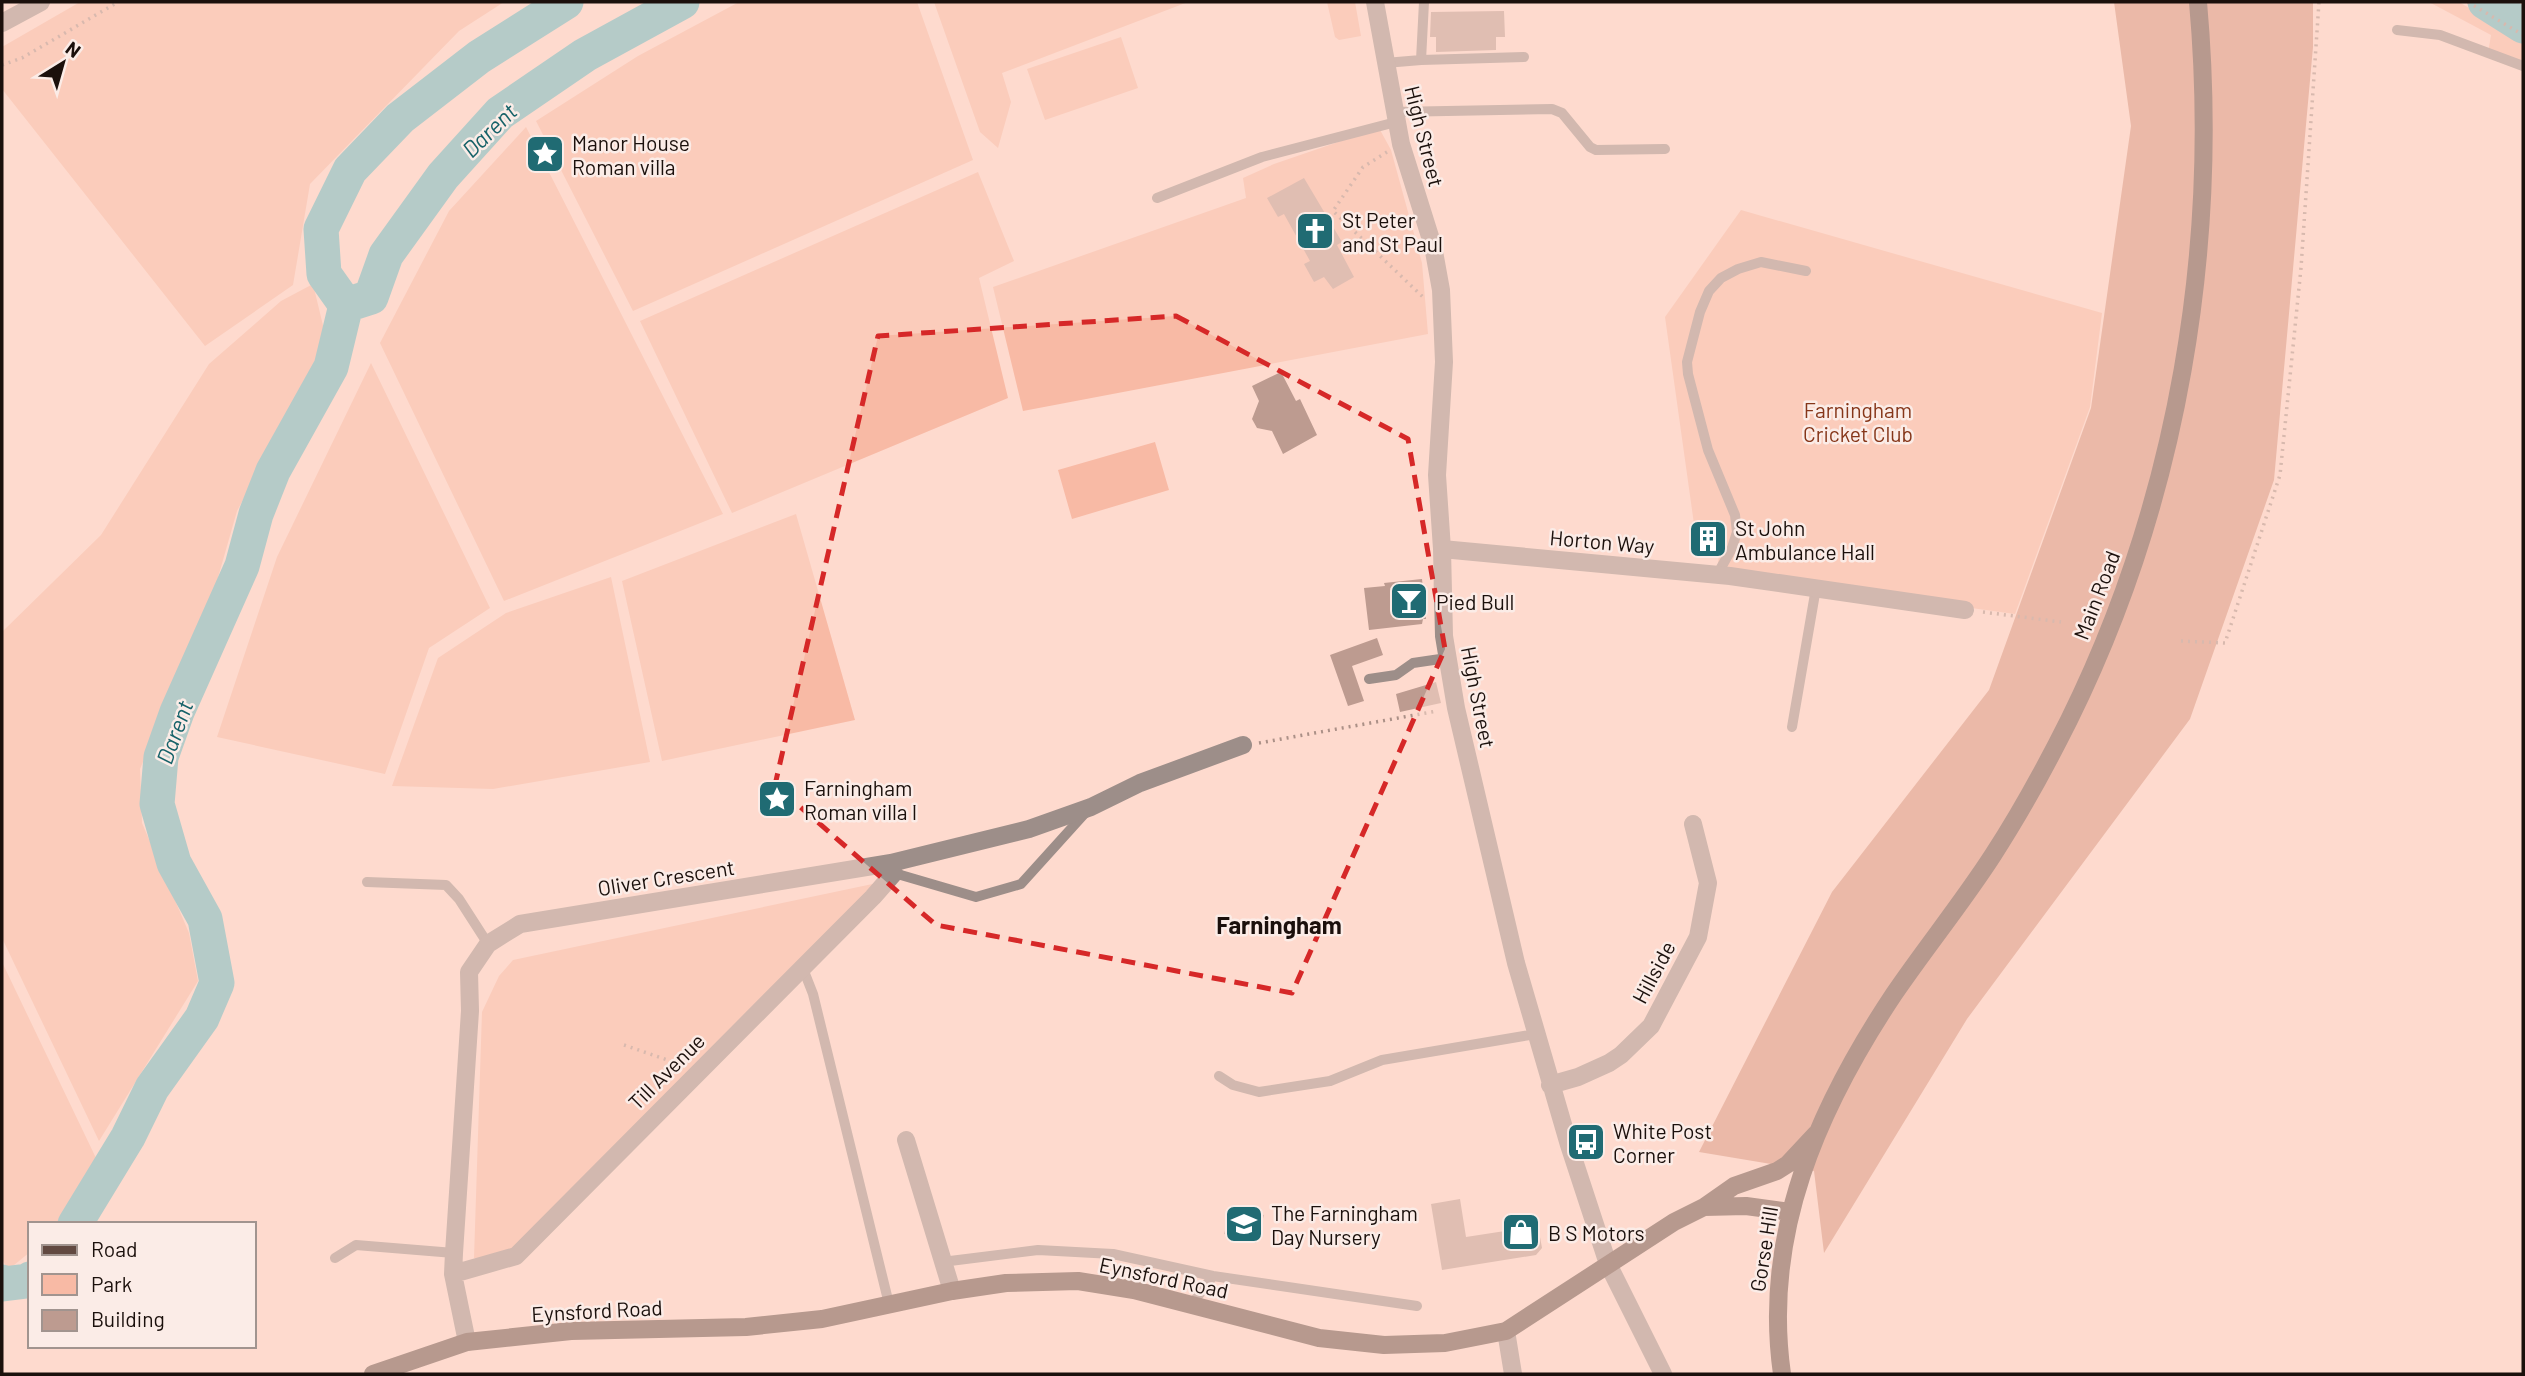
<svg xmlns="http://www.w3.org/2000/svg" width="2525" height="1376" viewBox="0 0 2525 1376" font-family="Barlow,sans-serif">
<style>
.green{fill:#f8baa5}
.forest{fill:#d4917b}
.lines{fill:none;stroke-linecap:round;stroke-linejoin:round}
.river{stroke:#5db8c2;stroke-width:35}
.building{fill:#bd9b90}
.path{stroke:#ab9087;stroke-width:3.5;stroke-dasharray:2 5;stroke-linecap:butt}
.service{stroke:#9d8e89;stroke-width:10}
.minor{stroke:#9d8e89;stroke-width:18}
.tertiary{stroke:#9d8e89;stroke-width:18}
.primary{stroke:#624941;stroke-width:18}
.marked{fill:none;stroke:#d62828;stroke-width:5;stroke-dasharray:14 9;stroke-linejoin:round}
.labels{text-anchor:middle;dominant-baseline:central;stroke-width:5;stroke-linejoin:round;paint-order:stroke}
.street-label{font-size:21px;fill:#1b100c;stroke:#fbece7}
.poi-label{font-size:21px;fill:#1b100c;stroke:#fbece7;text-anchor:start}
.park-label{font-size:21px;fill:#863619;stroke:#fbece7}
.water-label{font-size:23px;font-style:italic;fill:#166269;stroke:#fbece7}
.quarter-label{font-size:24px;font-weight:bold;fill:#1b100c;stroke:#fbece7}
</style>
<rect width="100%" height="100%" fill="#fedace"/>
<path class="green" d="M 80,2 L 504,2 L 459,31 L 310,184 L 293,285 L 205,346 L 2,89 L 2,47 Z
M 739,2 L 917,2 L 973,160 L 633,311 L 536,121 L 638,56 Z
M 934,2 L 1188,2 L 1002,73 L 1011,102 L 998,148 L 980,132 Z
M 1327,2 L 1355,2 L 1361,36 L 1339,40 L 1335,37 Z
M 2429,2 L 2459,2 L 2523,40 L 2523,64 L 2488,53 L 2491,35 Z
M 1121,37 L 1138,88 L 1045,120 L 1027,69 Z
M 526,127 L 723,514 L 504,601 L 380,343 L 449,211 Z
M 1379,128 L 1391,150 L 1422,263 L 1428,334 L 1023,411 L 993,287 L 1246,198 L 1243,178 L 1274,164 Z
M 978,172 L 1014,261 L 979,278 L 1008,398 L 732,513 L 640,321 Z
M 1741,210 L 2102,313 L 2090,407 L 2015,614 L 1717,573 L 1722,526 L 1694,524 L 1665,317 Z
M 313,284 L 326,338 L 299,395 L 237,511 L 215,588 L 140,769 L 142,823 L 189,933 L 198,981 L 99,1141 L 2,938 L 2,632 L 101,535 L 209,364 L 281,301 Z
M 371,363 L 490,608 L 429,648 L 385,774 L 217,737 L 277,557 Z
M 1155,442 L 1169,490 L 1072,519 L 1058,470 Z
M 796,514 L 855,720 L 662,761 L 622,581 Z
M 611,577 L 650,762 L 493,789 L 392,786 L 438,658 L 506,613 Z
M 882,882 L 513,1253 L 496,1258 L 474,1258 L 482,1012 L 499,976 L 513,960 Z
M 2,962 L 96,1158 L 58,1224 L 30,1224 L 30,1252 L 8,1270 L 2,1259 Z"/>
<path class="forest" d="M 2114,2 L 2313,2 L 2313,47 L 2274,480 L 2190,719 L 1967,1019 L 1824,1253 L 1814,1171 L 1699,1152 L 1832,892 L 1989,690 L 2091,408 L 2131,126 Z"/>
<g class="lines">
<path class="river" d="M 2485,2 L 2523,26
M 346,305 L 371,297 L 386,255 L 443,176 L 500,113 L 585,55 L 682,2
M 75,1224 L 128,1137 L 152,1088 L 202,1018 L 217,983 L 205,919 L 174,863 L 157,804 L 161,757 L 177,712 L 242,566 L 256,514 L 273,471 L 331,367 L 346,305 L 324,274 L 321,229 L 350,170 L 400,118 L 479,57 L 566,2
M 2,1282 L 3,1284 L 27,1281 L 30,1279"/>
</g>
<path class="building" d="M 1504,11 L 1505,37 L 1496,37 L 1496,50 L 1436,52 L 1436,37 L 1430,37 L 1431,12 Z
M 1304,178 L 1342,242 L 1337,245 L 1354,277 L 1333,289 L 1324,277 L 1314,282 L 1304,264 L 1310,261 L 1284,214 L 1278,217 L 1267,198 Z
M 1281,372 L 1296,401 L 1300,399 L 1317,435 L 1283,454 L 1272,431 L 1257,428 L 1252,419 L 1259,401 L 1252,386 Z
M 1698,524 L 1719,526 L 1718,554 L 1697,553 Z
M 1422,579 L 1426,619 L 1423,619 L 1422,624 L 1369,630 L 1364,588 L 1385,586 L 1384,583 Z
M 1377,638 L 1383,655 L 1352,666 L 1364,701 L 1348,706 L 1330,655 Z
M 1436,682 L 1441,703 L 1400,712 L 1396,694 Z
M 1460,1199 L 1466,1237 L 1538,1226 L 1542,1248 L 1536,1255 L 1442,1270 L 1431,1204 Z
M 1232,1206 L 1264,1215 L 1256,1243 L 1224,1234 Z"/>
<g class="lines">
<path class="path" d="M 2468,2 L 2523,35
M 2,65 L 22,58 L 118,2
M 1387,152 L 1363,167 L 1333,211 L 1423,297
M 1983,612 L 2061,622
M 2181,641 L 2225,643 L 2280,475 L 2301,268 L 2319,2
M 1259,743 L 1437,711
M 624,1045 L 682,1065"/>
<path class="service" d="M 2397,30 L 2440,35 L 2523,66
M 1421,60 L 1524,57
M 1385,63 L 1421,60 L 1424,2
M 1394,112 L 1552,109 L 1562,113 L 1590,147 L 1596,150 L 1665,149
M 1157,198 L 1262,157 L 1396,122
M 1717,575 L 1732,548 L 1737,532 L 1735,515 L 1708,450 L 1688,374 L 1687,362 L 1700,312 L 1709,291 L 1721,278 L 1738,269 L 1761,262 L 1806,271
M 1369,679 L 1396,675 L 1413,663 L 1447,658
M 1792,727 L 1816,588
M 892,867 L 894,873 L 976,897 L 1021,884 L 1087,811
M 367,882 L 446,885 L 459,899 L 488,944
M 802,966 L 813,994 L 889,1304
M 1219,1076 L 1233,1085 L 1259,1092 L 1330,1081 L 1382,1060 L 1536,1034
M 335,1258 L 356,1245 L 454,1253
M 942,1262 L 1038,1250 L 1113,1254 L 1213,1276 L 1417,1306
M 1192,1304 L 1213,1276"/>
<path class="minor" d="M 1375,2 L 1401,144 L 1433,246 L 1441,290 L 1444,362 L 1437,475 L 1442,549 L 1444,636 L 1456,708 L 1516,963 L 1569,1145 L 1608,1264 L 1663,1374
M 1442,549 L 1730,576 L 1965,610
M 1550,1085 L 1578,1077 L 1609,1063 L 1621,1055 L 1651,1026 L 1698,937 L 1708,883 L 1693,824
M 906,1140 L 952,1291
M 453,1274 L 516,1256 L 873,897 L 894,873
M 467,1342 L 453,1274 L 454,1253 L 470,1011 L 469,972 L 488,944 L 520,924 L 891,863 L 1029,829 L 1091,807 L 1140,783 L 1243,745"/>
<path class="tertiary" d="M 2,23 L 41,2
M 1506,1331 L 1513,1374"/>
<path class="primary" d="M 1704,1207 L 1746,1206 L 1790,1212
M 373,1374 L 467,1342 L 571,1331 L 746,1327 L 822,1319 L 952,1291 L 1006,1283 L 1078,1281 L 1134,1290 L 1319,1338 L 1384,1345 L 1445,1343 L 1506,1331 L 1674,1222 L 1704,1207 L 1734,1186 L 1777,1171 L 1788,1164 L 1816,1134
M 1782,1374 C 1762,1234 1818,1108 1894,994 C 1926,947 1962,903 1993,855 C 2021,812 2046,766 2069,720 C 2178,499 2220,247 2198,2"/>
</g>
<path d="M0 0H2525V1376H0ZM 1176,316 L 1408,439 L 1445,649 L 1292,993 L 936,925 L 775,785 L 878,336 Z" fill="#fedace" fill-opacity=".55" fill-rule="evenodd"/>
<path class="marked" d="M 1176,316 L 1408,439 L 1445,649 L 1292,993 L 936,925 L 775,785 L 878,336 Z"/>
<defs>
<symbol id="sight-square" viewBox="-11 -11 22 22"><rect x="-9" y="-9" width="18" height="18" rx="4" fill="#206b73" stroke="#fbece7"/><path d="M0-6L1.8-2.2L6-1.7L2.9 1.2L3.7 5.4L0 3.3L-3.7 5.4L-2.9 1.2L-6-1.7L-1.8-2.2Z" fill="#fff"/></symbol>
<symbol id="church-square" viewBox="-11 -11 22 22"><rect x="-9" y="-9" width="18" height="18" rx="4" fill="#206b73" stroke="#fbece7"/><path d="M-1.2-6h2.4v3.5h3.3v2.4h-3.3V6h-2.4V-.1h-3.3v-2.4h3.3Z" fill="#fff"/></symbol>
<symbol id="building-square" viewBox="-11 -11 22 22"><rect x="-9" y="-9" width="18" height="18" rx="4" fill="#206b73" stroke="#fbece7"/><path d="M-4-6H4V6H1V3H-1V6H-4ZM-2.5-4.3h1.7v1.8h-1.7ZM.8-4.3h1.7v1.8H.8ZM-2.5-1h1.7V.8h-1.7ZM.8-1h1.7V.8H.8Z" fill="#fff"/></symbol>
<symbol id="bar-square" viewBox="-11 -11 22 22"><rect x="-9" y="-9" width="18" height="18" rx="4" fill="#206b73" stroke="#fbece7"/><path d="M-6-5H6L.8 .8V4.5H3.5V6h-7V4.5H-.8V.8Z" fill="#fff"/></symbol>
<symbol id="bus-square" viewBox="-11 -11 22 22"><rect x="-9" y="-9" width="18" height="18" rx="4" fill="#206b73" stroke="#fbece7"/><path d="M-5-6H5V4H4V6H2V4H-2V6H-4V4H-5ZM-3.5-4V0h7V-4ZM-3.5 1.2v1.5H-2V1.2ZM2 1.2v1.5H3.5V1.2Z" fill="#fff"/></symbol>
<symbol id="school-square" viewBox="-11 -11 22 22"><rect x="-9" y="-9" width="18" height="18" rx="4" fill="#206b73" stroke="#fbece7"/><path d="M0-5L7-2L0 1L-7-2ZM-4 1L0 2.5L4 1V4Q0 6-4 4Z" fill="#fff"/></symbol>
<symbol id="shop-square" viewBox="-11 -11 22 22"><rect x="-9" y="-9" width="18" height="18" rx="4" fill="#206b73" stroke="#fbece7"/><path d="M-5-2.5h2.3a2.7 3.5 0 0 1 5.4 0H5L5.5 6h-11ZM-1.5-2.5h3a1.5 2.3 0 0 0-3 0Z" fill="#fff"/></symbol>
</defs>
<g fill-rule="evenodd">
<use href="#sight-square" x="523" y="132" width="44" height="44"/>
<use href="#church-square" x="1293" y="209" width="44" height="44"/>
<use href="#building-square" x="1686" y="517" width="44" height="44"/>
<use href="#bar-square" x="1387" y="579" width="44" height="44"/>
<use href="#sight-square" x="755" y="777" width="44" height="44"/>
<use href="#bus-square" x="1564" y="1120" width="44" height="44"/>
<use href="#school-square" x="1222" y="1202" width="44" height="44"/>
<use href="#shop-square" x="1499" y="1210" width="44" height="44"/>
</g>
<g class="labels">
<g class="street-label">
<text transform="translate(1425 136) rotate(76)">High Street</text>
<text transform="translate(1602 541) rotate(5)">Horton Way</text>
<text transform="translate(2096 595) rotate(-69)">Main Road</text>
<text transform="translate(1479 697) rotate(79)">High Street</text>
<text transform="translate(666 877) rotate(-9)">Oliver Crescent</text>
<text transform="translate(1653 972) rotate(-62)">Hillside</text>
<text transform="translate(666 1071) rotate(-45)">Till Avenue</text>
<text transform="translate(1763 1249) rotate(-81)">Gorse Hill</text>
<text transform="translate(1164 1277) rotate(12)">Eynsford Road</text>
<text transform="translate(597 1310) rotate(-3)">Eynsford Road</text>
</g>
<g class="poi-label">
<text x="572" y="142">Manor House<tspan x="572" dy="24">Roman villa</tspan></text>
<text x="1342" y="219">St Peter<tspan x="1342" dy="24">and St Paul</tspan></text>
<text x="1735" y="527">St John<tspan x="1735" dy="24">Ambulance Hall</tspan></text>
<text x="1436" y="601">Pied Bull</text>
<text x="804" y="787">Farningham<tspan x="804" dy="24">Roman villa I</tspan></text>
<text x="1613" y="1130">White Post<tspan x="1613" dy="24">Corner</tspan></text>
<text x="1271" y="1212">The Farningham<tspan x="1271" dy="24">Day Nursery</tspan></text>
<text x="1548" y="1232">B S Motors</text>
</g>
<g class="park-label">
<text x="1858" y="409">Farningham<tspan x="1858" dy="24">Cricket Club</tspan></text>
</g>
<g class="water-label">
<text transform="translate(489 130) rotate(-44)">Darent</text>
<text transform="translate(174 732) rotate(-70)">Darent</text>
</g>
<g class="quarter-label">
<text x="1279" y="924">Farningham</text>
</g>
</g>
<rect width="2525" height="1376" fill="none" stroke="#1b100c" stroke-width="7"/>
<rect x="28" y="1222" width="228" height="126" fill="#fbece7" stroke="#a1948f" stroke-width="2"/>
<rect x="42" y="1245" width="35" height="10" fill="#624941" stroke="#a1948f" stroke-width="2"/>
<text x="91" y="1257" font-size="21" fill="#1b100c">Road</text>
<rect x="42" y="1274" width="35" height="21" fill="#f8baa5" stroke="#a1948f" stroke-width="2"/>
<text x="91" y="1292" font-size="21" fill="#1b100c">Park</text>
<rect x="42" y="1310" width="35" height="21" fill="#bd9b90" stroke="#a1948f" stroke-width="2"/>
<text x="91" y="1327" font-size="21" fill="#1b100c">Building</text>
<g transform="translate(63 63) rotate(37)" stroke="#fbece7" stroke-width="5" paint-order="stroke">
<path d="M0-5L12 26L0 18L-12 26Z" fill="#1b100c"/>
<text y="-10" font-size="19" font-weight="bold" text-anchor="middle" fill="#1b100c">N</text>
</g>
</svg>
